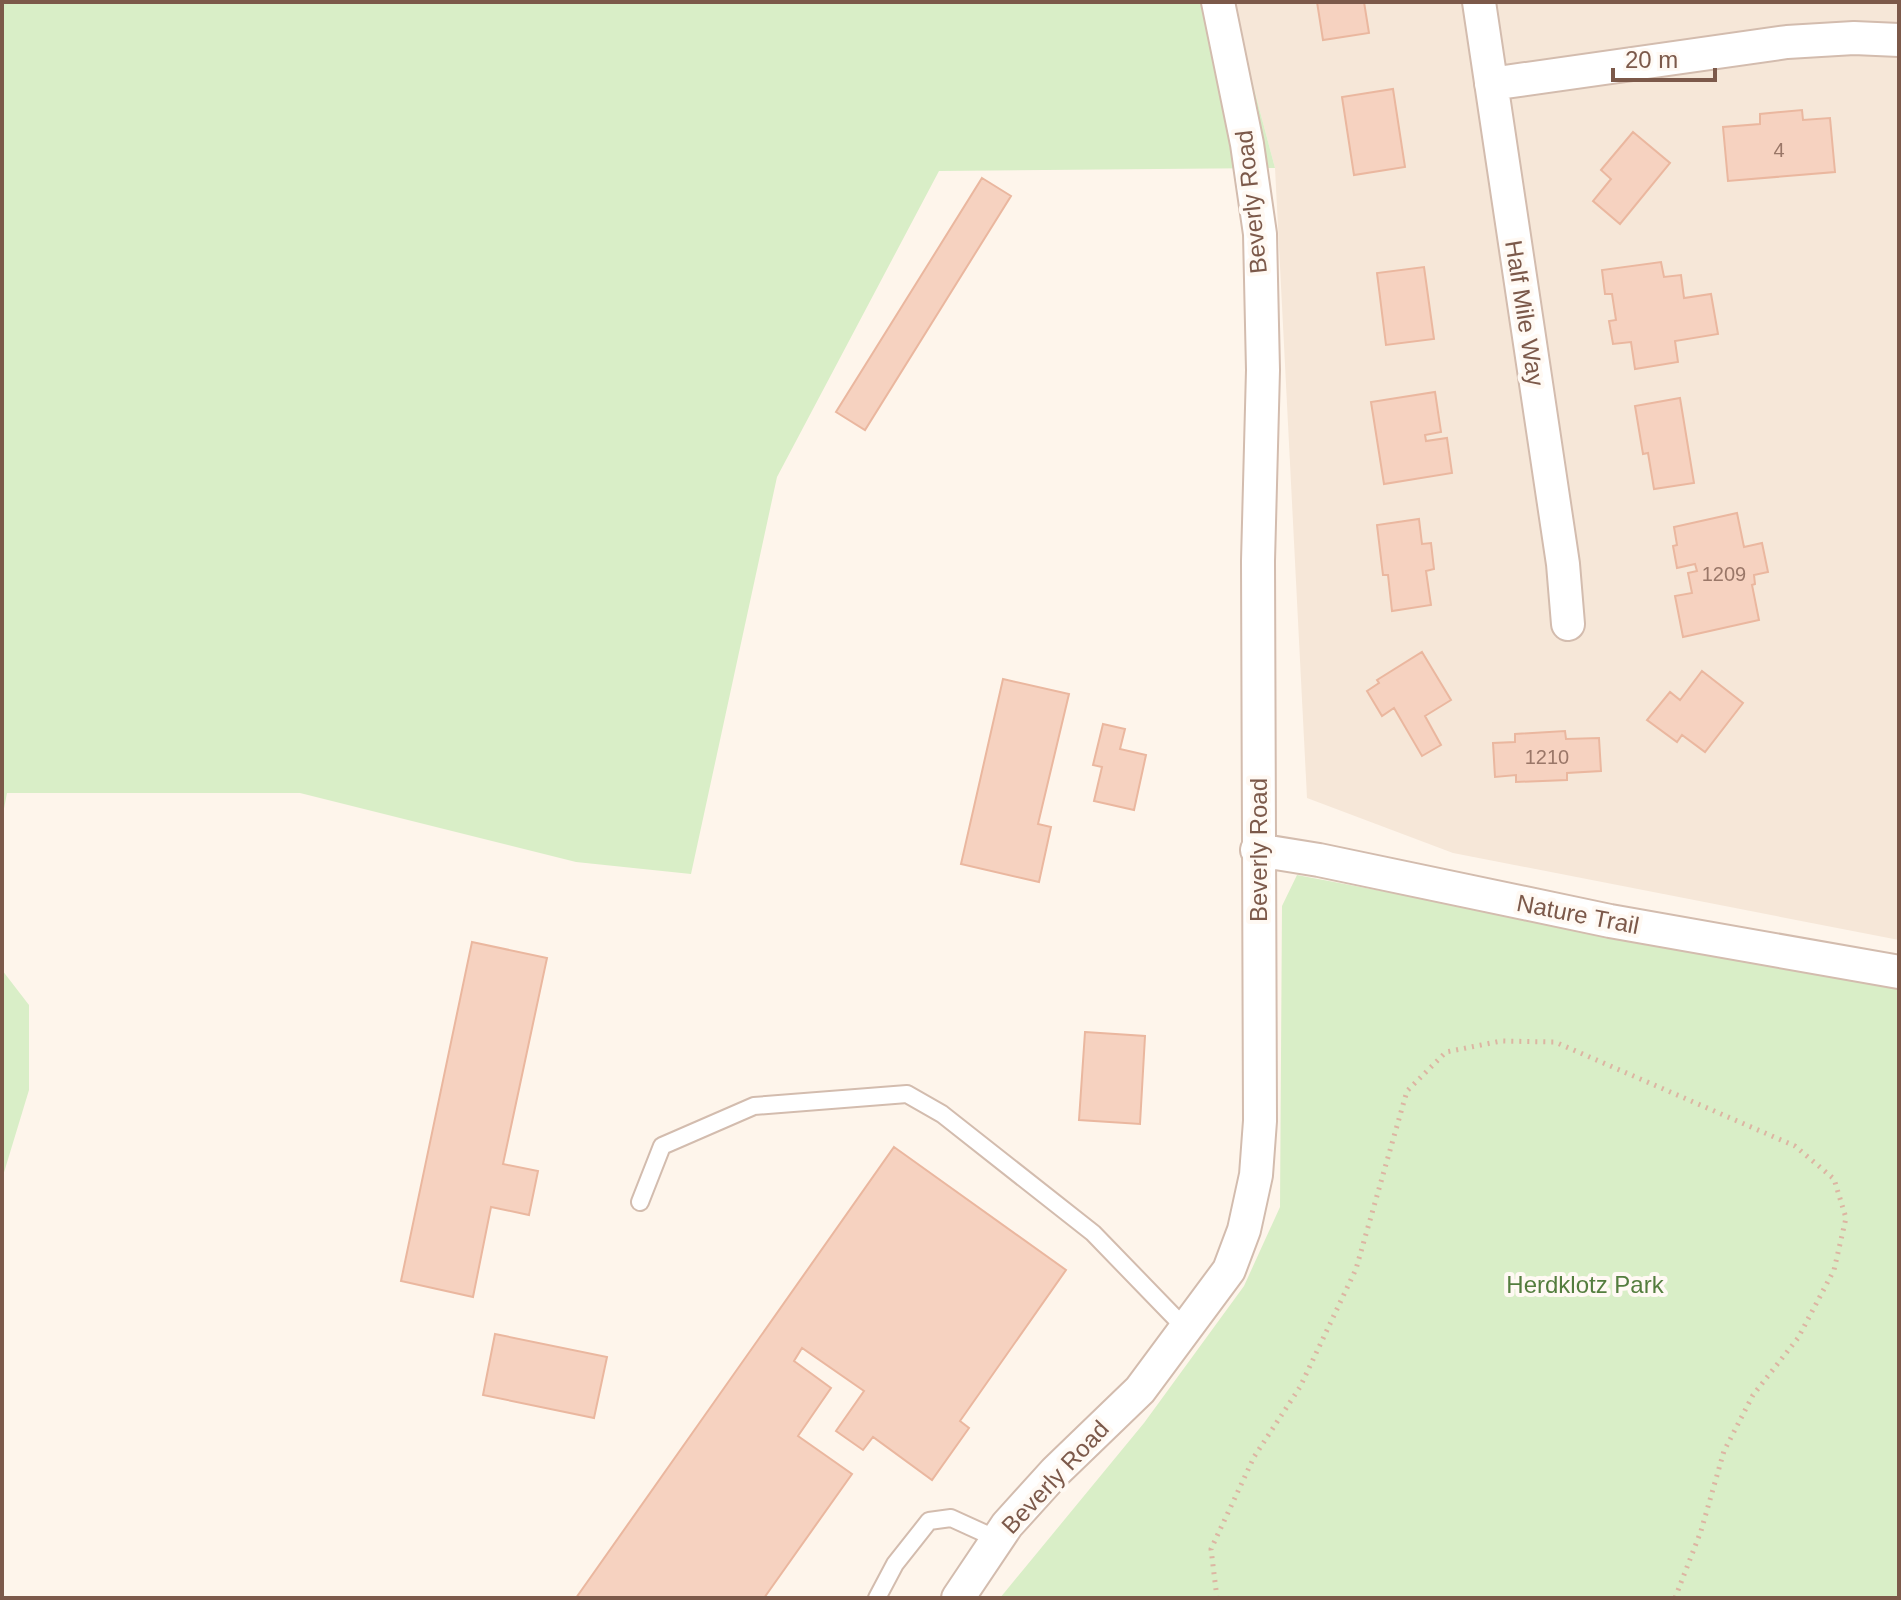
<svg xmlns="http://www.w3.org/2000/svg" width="1901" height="1600" viewBox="0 0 1901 1600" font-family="Arial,sans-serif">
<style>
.residential{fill:#f6e7d8}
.green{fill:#d9eec7}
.building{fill:#f6d2c0;stroke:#eab79f;stroke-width:2}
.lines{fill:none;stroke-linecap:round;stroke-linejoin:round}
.service-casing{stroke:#d3bcae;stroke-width:20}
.minor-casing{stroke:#d3bcae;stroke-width:36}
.path{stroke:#dcb5a2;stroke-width:5;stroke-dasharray:2 6;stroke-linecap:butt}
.service{stroke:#fff;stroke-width:16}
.minor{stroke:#fff;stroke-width:32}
.labels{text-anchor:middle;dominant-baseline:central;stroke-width:8;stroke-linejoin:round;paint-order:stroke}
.number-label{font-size:20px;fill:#9a7768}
.street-label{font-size:24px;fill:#7c594a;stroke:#fff9f3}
.park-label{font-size:24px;fill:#547d3e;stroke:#fff9f3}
</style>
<rect width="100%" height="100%" fill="#fef5eb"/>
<path class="residential" d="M 1231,2 L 1899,2 L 1899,940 L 1453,853 L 1307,798 L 1275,168 Z"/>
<path class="green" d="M 2,2 L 1231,2 L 1275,168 L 939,171 L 777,477 L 691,874 L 576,862 L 300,793 L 7,793 L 2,819 Z
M 1297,875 L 1899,989 L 1899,1598 L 1000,1598 L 1144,1423 L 1244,1286 L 1280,1207 L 1282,906 Z
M 2,970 L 29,1005 L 29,1090 L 2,1179 Z"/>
<path class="building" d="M 1317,2 L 1364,2 L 1369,33 L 1323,40 Z
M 1393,89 L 1405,167 L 1354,175 L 1342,97 Z
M 1802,110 L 1803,120 L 1830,118 L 1835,172 L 1728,181 L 1723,127 L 1760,124 L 1760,114 Z
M 1633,132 L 1670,163 L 1620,224 L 1593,201 L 1611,179 L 1601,170 Z
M 982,178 L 1011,196 L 865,430 L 836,412 Z
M 1661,262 L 1664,277 L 1681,275 L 1684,298 L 1711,294 L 1718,334 L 1675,341 L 1678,362 L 1635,369 L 1631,342 L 1613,344 L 1609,321 L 1616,320 L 1612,294 L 1605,294 L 1602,270 Z
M 1424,267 L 1434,339 L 1386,345 L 1377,273 Z
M 1435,392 L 1441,432 L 1425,435 L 1426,441 L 1447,438 L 1452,473 L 1384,484 L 1371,402 Z
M 1680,398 L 1694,483 L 1654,489 L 1648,453 L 1643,454 L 1635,406 Z
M 1737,513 L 1744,547 L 1762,543 L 1768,572 L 1754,575 L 1755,584 L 1752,585 L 1759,620 L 1683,637 L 1675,596 L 1692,593 L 1688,573 L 1697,571 L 1695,564 L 1677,568 L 1673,546 L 1677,545 L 1674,527 Z
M 1419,519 L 1422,544 L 1431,543 L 1434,569 L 1426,571 L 1431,605 L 1392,611 L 1388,575 L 1383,575 L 1377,525 Z
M 1422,652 L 1451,700 L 1425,716 L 1441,745 L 1422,756 L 1394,708 L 1382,716 L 1367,691 L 1379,683 L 1377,680 Z
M 1702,671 L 1743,703 L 1705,752 L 1682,735 L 1677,742 L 1647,720 L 1670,692 L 1680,700 Z
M 1003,679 L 1069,694 L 1038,824 L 1051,827 L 1039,882 L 961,864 Z
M 1103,724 L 1125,729 L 1120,749 L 1146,755 L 1134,810 L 1094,801 L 1102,767 L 1093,765 Z
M 1565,731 L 1566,739 L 1599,738 L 1601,771 L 1567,773 L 1567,780 L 1516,782 L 1516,775 L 1495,777 L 1493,743 L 1515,742 L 1515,734 Z
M 472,942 L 547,958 L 503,1164 L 538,1171 L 529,1215 L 491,1207 L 473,1297 L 401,1281 Z
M 1085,1032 L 1145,1036 L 1140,1124 L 1079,1120 Z
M 894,1147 L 1066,1270 L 960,1421 L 969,1428 L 932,1480 L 873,1437 L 863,1450 L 836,1431 L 864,1391 L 802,1348 L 794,1361 L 831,1388 L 798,1436 L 852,1474 L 764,1598 L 576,1598 Z
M 495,1334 L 607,1357 L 594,1418 L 483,1395 Z"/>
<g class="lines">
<defs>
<path id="service" d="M 640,1202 L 662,1146 L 754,1106 L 907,1094 L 942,1114 L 1093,1233 L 1186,1329
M 877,1598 L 895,1564 L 929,1521 L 951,1518 L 997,1539"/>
<path id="minor" d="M 1479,2 L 1563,564 L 1568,624
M 1491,84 L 1787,42 L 1854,38 L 1899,40
M 1257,850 L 1319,860 L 1610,921 L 1899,972
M 958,1598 L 1007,1525 L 1055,1472 L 1140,1390 L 1229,1270 L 1244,1230 L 1256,1175 L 1260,1121 L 1258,561 L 1263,370 L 1260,234 L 1247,144 L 1218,2"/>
</defs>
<use href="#service" class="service-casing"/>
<use href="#minor" class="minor-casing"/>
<path class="path" d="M 1217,1598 L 1211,1549 L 1254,1457 L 1300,1387 L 1356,1269 L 1407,1091 L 1446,1052 L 1501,1041 L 1555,1042 L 1795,1146 L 1834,1179 L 1846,1218 L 1834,1270 L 1798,1338 L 1753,1395 L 1724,1451 L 1701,1531 L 1675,1598"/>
<use href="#service" class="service"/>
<use href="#minor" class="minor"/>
</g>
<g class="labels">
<g class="number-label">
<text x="1779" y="150">4</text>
<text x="1724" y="574">1209</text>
<text x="1547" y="757">1210</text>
</g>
<g class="street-label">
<text transform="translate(1251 202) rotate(-96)">Beverly Road</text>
<text transform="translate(1525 313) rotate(81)">Half Mile Way</text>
<text transform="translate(1258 850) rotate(-90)">Beverly Road</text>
<text transform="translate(1578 914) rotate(11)">Nature Trail</text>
<text transform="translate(1055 1477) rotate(-47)">Beverly Road</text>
</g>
<g class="park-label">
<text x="1585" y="1284">Herdklotz Park</text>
</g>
</g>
<rect width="1901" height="1600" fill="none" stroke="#7c594a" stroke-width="8"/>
<path d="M1613 68v12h102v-12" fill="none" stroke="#7c594a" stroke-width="4"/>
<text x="1625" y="68" font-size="24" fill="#7c594a" stroke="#fff9f3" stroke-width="6" paint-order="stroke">20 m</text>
</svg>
